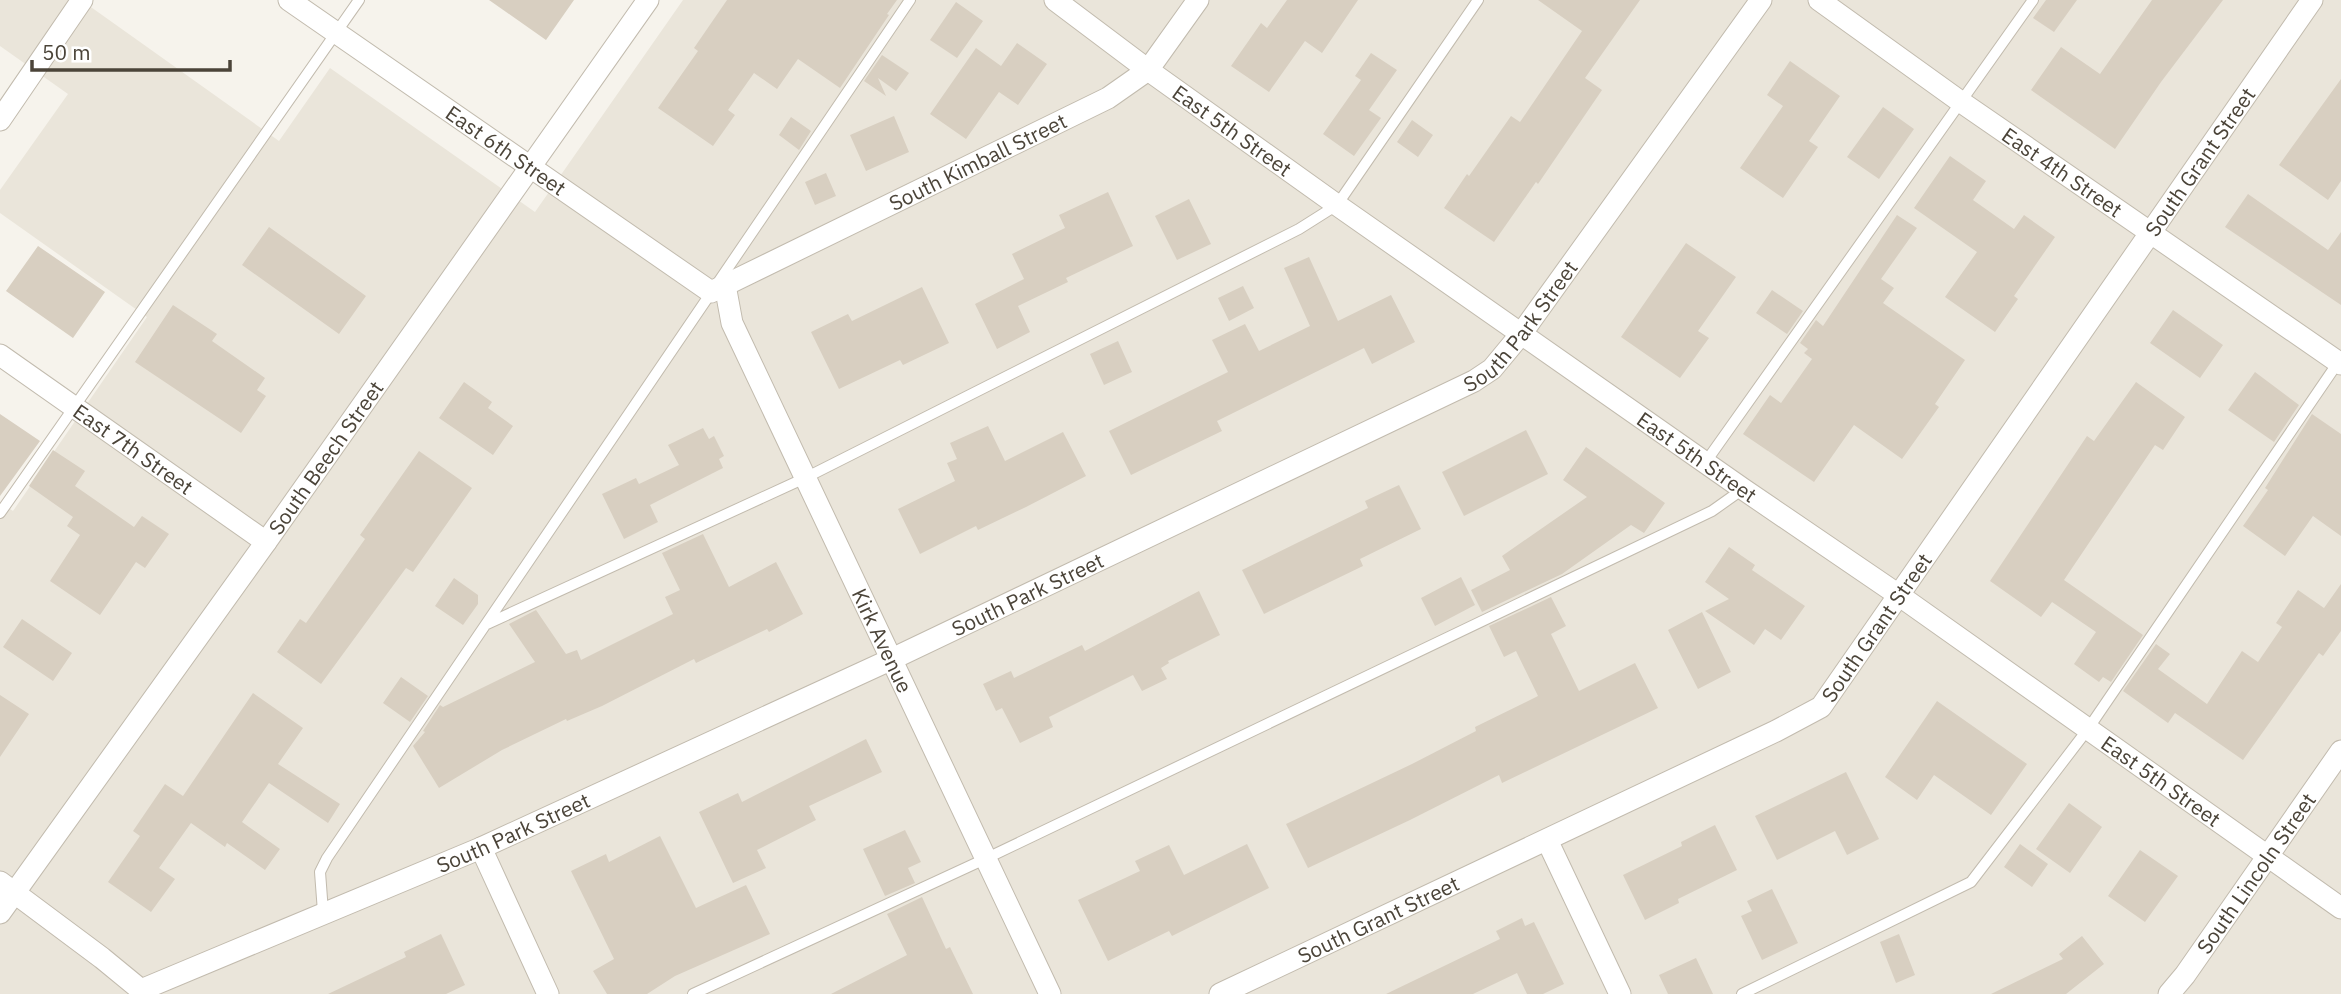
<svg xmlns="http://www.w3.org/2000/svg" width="2341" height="994" viewBox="0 0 2341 994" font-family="'IBM Plex Sans',sans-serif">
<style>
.residential{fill:#eae5da}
.building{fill:#d8cfc1}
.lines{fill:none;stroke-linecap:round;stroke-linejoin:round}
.lane-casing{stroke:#c2bbae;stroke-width:12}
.street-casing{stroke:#c2bbae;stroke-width:23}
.lane{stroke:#fff;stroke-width:10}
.street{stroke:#fff;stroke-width:21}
.labels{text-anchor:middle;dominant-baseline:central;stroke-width:6;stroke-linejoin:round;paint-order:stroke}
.street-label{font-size:21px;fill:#4b4439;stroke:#fff}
</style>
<rect width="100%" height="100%" fill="#f6f3ec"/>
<path class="residential" d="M 0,0 L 81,0 L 279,141 L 330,68 L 535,212 L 683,0 L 2341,0 L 2341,994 L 0,994 L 0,502 L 13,511 L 147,317 L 0,213 L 0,190 L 68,94 L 0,46 Z"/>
<path class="building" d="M 489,0 L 574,0 L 546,40 Z
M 727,0 L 897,0 L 887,14 L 889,15 L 840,88 L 798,59 L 777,89 L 754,73 L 728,110 L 735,115 L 713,146 L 658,108 L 698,51 L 694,48 Z
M 1287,0 L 1358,0 L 1322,53 L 1305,41 L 1269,92 L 1231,66 L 1261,23 L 1267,28 Z
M 1538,0 L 1640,0 L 1585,78 L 1602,90 L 1538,184 L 1536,182 L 1494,242 L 1444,208 L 1467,174 L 1469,176 L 1511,116 L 1520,122 L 1582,31 Z
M 2046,0 L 2077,0 L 2054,32 L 2033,18 Z
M 2152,0 L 2223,0 L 2161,82 L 2115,149 L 2031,90 L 2061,47 L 2100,74 Z
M 956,2 L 983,21 L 957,58 L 930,40 Z
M 1017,43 L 1047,64 L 1018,105 L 999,92 L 966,139 L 930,114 L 976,48 L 1001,66 Z
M 1371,53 L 1397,70 L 1369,110 L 1381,118 L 1354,156 L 1323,134 L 1361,80 L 1355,76 Z
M 882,55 L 909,73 L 896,91 L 878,78 L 886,96 L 864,81 Z
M 1790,61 L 1840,96 L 1809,141 L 1818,147 L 1783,198 L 1740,168 L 1783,106 L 1767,95 Z
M 2341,79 L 2341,181 L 2328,200 L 2279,165 Z
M 1883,107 L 1914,129 L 1879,179 L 1847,157 Z
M 894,116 L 909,152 L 866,171 L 850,135 Z
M 791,117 L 811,131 L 799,150 L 779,135 Z
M 1412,120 L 1433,135 L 1418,157 L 1397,142 Z
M 1950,156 L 1986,181 L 1973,200 L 2014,229 L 2024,215 L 2055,237 L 2014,296 L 2018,299 L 1995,332 L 1945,297 L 1977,252 L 1914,208 Z
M 826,173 L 836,196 L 815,205 L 805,182 Z
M 1108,192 L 1133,246 L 1066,278 L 1068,282 L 1018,306 L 1030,332 L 997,349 L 975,304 L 1024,279 L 1012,254 L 1065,228 L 1059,215 Z
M 2248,194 L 2328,250 L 2341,232 L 2341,305 L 2225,227 Z
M 1189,199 L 1211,244 L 1177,260 L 1155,216 Z
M 1897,215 L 1917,228 L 1881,279 L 1894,288 L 1883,303 L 1965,360 L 1935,404 L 1939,407 L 1902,459 L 1854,425 L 1814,482 L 1743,434 L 1770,395 L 1781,403 L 1812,359 L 1804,353 L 1808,349 L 1800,343 L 1816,320 L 1823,326 Z
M 269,227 L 366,296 L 339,334 L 242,265 Z
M 1686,243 L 1736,277 L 1698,331 L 1709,338 L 1680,378 L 1621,337 Z
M 38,246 L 105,292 L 73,338 L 6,291 Z
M 1309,257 L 1338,321 L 1391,295 L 1415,342 L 1372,364 L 1364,348 L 1217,421 L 1222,431 L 1131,475 L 1109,431 L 1228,372 L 1212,340 L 1245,324 L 1259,351 L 1310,326 L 1284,268 Z
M 1243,286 L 1254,308 L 1229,321 L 1218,298 Z
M 922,287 L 949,343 L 903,365 L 900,360 L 839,389 L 811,332 L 848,314 L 852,321 Z
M 1772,290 L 1803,311 L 1787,334 L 1756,313 Z
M 173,305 L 217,334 L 212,341 L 265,378 L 257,390 L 266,396 L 241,433 L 135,362 Z
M 2173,310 L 2223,345 L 2200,378 L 2150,343 Z
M 1118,341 L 1132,372 L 1104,385 L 1090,354 Z
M 2255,372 L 2299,405 L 2274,442 L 2228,410 Z
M 464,382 L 492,402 L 488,408 L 513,426 L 493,455 L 439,418 Z
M 2136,382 L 2185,417 L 2163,450 L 2155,445 L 2064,580 L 2143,635 L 2111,682 L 2103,677 L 2099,682 L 2074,664 L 2096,632 L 2052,602 L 2041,617 L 1990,581 L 2087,436 L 2094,441 Z
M 0,414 L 40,441 L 0,496 Z
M 2312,414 L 2341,434 L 2341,536 L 2313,516 L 2285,556 L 2243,526 L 2268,490 L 2265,488 Z
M 988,426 L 1005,461 L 1063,432 L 1086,476 L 1026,507 L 978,530 L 976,526 L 920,554 L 898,509 L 955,481 L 947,463 L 957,459 L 950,443 Z
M 703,428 L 709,439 L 714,436 L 724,456 L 719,459 L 723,468 L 650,505 L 658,522 L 624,539 L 602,494 L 636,478 L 639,484 L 679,465 L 668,445 Z
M 1526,430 L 1548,474 L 1464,516 L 1442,472 Z
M 1586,447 L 1665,503 L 1644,533 L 1631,525 L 1562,574 L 1482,612 L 1471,590 L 1510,570 L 1502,556 L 1587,497 L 1563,480 Z
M 53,450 L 85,471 L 75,486 L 134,527 L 142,516 L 169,534 L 145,568 L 136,562 L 100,615 L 50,581 L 80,535 L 67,526 L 73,517 L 29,486 Z
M 419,451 L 472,488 L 413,572 L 406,568 L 321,684 L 277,652 L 300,619 L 306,623 L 365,539 L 360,535 Z
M 1399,485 L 1421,529 L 1360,559 L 1363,566 L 1264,614 L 1242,570 L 1368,508 L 1365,501 Z
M 703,534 L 729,587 L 776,562 L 803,614 L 769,632 L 767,629 L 696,663 L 694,659 L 602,706 L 567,721 L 566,719 L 502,750 L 439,788 L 413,746 L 425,732 L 423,731 L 440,705 L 443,707 L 535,662 L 509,624 L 536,610 L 566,654 L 577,650 L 581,660 L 673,614 L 665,597 L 680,590 L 662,553 Z
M 1729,547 L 1755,565 L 1752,570 L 1805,606 L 1781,640 L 1765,629 L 1754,645 L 1705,611 L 1729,599 L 1705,582 Z
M 1461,577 L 1475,605 L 1435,626 L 1421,598 Z
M 454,578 L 478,595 L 478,604 L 463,625 L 435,606 Z
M 2341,584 L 2341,631 L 2323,656 L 2319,653 L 2243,760 L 2175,713 L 2168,723 L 2123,691 L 2156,644 L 2170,654 L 2158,669 L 2207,704 L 2242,651 L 2258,662 L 2282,627 L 2276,623 L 2298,590 L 2324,608 Z
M 1199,591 L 1220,635 L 1168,661 L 1169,663 L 1161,668 L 1167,679 L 1142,691 L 1133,675 L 1049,717 L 1053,727 L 1020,743 L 1002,708 L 996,711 L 983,684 L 1011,671 L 1014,678 L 1082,645 L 1085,651 Z
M 1551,597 L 1566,626 L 1551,634 L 1579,691 L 1635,663 L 1658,708 L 1502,783 L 1499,775 L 1410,820 L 1308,868 L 1286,824 L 1412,764 L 1476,731 L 1475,727 L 1538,696 L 1516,651 L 1504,657 L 1489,626 Z
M 1702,612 L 1731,672 L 1698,689 L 1668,630 Z
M 22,619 L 72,653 L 53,681 L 3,647 Z
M 401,677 L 428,696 L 410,722 L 383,703 Z
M 253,693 L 303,728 L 278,764 L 340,804 L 328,823 L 269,783 L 242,822 L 280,849 L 265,870 L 227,843 L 225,847 L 191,823 L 159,868 L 175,879 L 151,912 L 108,882 L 140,836 L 133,831 L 165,784 L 183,796 Z
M 0,695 L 29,714 L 0,757 Z
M 1937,701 L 2027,764 L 1991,815 L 1934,775 L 1917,800 L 1885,777 Z
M 866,739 L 882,772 L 809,806 L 816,820 L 757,850 L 766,868 L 733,883 L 699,812 L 738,793 L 742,802 Z
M 1846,772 L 1879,839 L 1847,855 L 1835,831 L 1777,860 L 1755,816 Z
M 2069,803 L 2102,827 L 2070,873 L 2036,849 Z
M 1715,825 L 1737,870 L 1678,899 L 1679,903 L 1645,920 L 1623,875 L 1682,846 L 1681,842 Z
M 905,830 L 921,862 L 908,868 L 915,883 L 885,896 L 863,849 Z
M 660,836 L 696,908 L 746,885 L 770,934 L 675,976 L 647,994 L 607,994 L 593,971 L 614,959 L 571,871 L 606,854 L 609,862 Z
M 1247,844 L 1269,888 L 1172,936 L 1169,931 L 1108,961 L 1078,900 L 1140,871 L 1135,861 L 1169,845 L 1184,875 Z
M 2020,844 L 2048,864 L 2032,887 L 2004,867 Z
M 2140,850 L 2178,876 L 2145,922 L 2108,896 Z
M 1772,889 L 1798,943 L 1762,960 L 1741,916 L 1752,911 L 1747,901 Z
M 922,897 L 946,949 L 950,947 L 973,994 L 831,994 L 907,955 L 887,914 Z
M 1522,918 L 1525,926 L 1534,922 L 1564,984 L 1543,994 L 1527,994 L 1517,973 L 1473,994 L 1386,994 L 1500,939 L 1496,931 Z
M 441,934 L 465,985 L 446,994 L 328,994 L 406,957 L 404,952 Z
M 1899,934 L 1915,975 L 1896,983 L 1880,942 Z
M 2082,936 L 2104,964 L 2066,994 L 1991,994 L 2063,959 L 2059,954 Z
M 1696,958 L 1713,994 L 1668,994 L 1659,975 Z"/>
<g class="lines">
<defs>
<path id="lane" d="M 1705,463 L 2033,0
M 0,513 L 359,0
M 487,624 L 805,478 L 1299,229 L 1337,205 L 1478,0
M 323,912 L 320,872 L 327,858 L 910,0
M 693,994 L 985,859 L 1712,511 L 1743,489
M 1742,994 L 1971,882 L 2088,729 L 2339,361"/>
<g id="street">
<path id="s1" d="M 289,0 L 711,292 L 1108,98 L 1148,70 L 1198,0"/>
<path id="s2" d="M 1055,0 L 1148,70 L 1337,205 L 1743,489 L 1900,596 L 2341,908"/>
<path id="s3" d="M 1819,0 L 1961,102 L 2341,364"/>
<path d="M 0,120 L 82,0"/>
<path id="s4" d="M 725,285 L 732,323 L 1050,994"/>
<path id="s5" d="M 0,355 L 266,542"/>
<path d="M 1547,840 L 1620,994"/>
<path d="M 481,848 L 548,994"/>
<path d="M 0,882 L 102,958 L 141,990 L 142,994"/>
<path id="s6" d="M 0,913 L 266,542 L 648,0"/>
<path id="s7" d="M 141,990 L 481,848 L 892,659 L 1474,381 L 1492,369 L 1521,334 L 1761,0"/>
<path id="s8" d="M 1220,994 L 1776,731 L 1821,707 L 2312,0"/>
<path id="s9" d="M 2169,994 L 2185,975 L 2341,751"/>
</g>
</defs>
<use href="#lane" class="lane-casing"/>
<use href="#street" class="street-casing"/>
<use href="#lane" class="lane"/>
<use href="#street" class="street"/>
</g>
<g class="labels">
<g class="street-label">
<text stroke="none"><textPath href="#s2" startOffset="220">East 5th Street</textPath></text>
<text stroke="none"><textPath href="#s1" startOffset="264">East 6th Street</textPath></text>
<text stroke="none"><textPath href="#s8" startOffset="1330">South Grant Street</textPath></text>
<text stroke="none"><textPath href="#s1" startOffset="810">South Kimball Street</textPath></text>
<text stroke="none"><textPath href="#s3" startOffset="298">East 4th Street</textPath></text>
<text stroke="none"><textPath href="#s7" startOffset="1538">South Park Street</textPath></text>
<text stroke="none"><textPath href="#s5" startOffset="163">East 7th Street</textPath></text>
<text stroke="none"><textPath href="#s6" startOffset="560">South Beech Street</textPath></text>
<text stroke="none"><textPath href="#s2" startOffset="788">East 5th Street</textPath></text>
<text stroke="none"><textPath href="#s7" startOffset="971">South Park Street</textPath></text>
<text stroke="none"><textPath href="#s8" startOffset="763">South Grant Street</textPath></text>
<text stroke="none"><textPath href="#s4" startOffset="390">Kirk Avenue</textPath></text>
<text stroke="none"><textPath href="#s2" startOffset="1354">East 5th Street</textPath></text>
<text stroke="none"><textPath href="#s7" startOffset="404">South Park Street</textPath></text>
<text stroke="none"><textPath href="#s9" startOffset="149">South Lincoln Street</textPath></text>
<text stroke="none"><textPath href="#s8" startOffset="175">South Grant Street</textPath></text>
</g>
</g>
<path d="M32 60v10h198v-10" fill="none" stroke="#4b4439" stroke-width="3.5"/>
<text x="42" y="60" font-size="21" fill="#4b4439" stroke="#ffffff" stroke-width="5" paint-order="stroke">50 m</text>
</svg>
